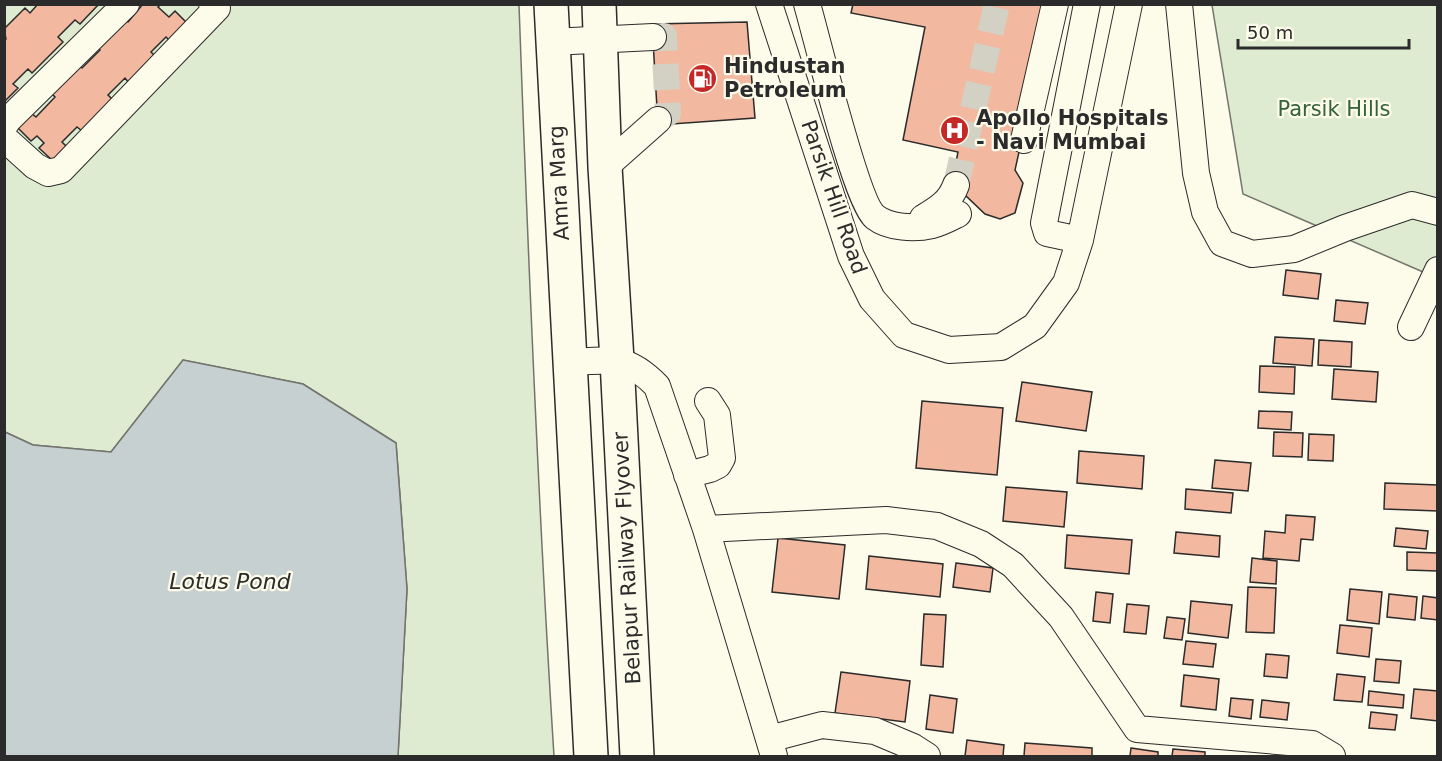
<svg xmlns="http://www.w3.org/2000/svg" width="1442" height="761" viewBox="0 0 1442 761" font-family="'DejaVu Sans',sans-serif">
<style>
.green{fill:#deebd1;stroke:#74746e;stroke-width:1.5}
.water{fill:#c7d0d0;stroke:#74746e;stroke-width:1.5}
.building{fill:#f2b8a0;stroke:#2b2b2b;stroke-width:1.5}
.lines{fill:none;stroke-linecap:round;stroke-linejoin:round}
.minor-tunnel{stroke:#d3d1c4;stroke-width:26;stroke-dasharray:26 13;stroke-linecap:butt}
.minor-casing{stroke:#2b2b2b;stroke-width:28}
.highway-casing{stroke:#2b2b2b;stroke-width:36}
.minor{stroke:#fdfbea;stroke-width:26}
.highway{stroke:#fdfbea;stroke-width:33}
.labels{text-anchor:middle;dominant-baseline:central;stroke-width:4.5;stroke-linejoin:round;paint-order:stroke}
.poi-label{font-size:21px;font-weight:bold;fill:#2b2b2b;stroke:#fdfbea;text-anchor:start}
.park-label{font-size:21px;fill:#34623c;stroke:#fdfbea}
.street-label{font-size:21px;fill:#2b2b2b;stroke:#fdfbea}
.water-label{font-size:22px;font-style:italic;fill:#2b2b2b;stroke:#fdfbea}
</style>
<rect width="100%" height="100%" fill="#fdfbea"/>
<path class="green" d="M 5,5 L 519,5 C 528,255 538,506 554,756 L 398,756 L 407,589 L 396,443 L 303,384 L 183,360 L 111,452 L 33,445 L 5,432 Z
M 1212,5 L 1437,5 L 1437,278 L 1243,194 Z"/>
<path class="water" d="M 183,360 L 303,384 L 396,443 L 407,589 L 398,756 L 5,756 L 5,432 L 33,445 L 111,452 Z"/>
<path class="building" d="M 38,4 L 99,4 L 80,24 L 75,20 L 58,37 L 63,42 L 32,73 L 28,69 L 13,84 L 18,88 L 4,102 L 4,40 L 6,39 L 4,29 L 25,8 L 30,13 Z
M 143,4 L 161,4 L 158,7 L 169,17 L 175,11 L 187,23 L 170,41 L 166,37 L 151,52 L 155,56 L 129,83 L 125,78 L 108,95 L 113,100 L 82,131 L 77,127 L 62,142 L 67,147 L 53,161 L 39,148 L 44,143 L 37,136 L 31,141 L 16,126 L 30,112 L 36,117 L 55,97 L 50,92 L 77,63 L 82,68 L 100,50 L 95,45 L 122,17 L 128,22 Z
M 853,4 L 1052,4 L 1015,170 L 1023,183 L 1015,213 L 1000,219 L 985,214 L 964,194 L 954,172 L 958,152 L 903,140 L 925,27 L 851,13 Z
M 747,22 L 755,118 L 658,125 L 652,24 Z
M 1286,270 L 1321,274 L 1318,299 L 1283,295 Z
M 1336,300 L 1368,303 L 1365,324 L 1334,321 Z
M 1275,337 L 1314,339 L 1312,366 L 1273,363 Z
M 1319,340 L 1352,342 L 1351,367 L 1318,365 Z
M 1260,366 L 1295,367 L 1294,394 L 1259,392 Z
M 1334,369 L 1378,372 L 1376,402 L 1332,399 Z
M 1022,382 L 1092,392 L 1086,431 L 1016,421 Z
M 922,401 L 1003,408 L 997,475 L 916,468 Z
M 1259,411 L 1292,412 L 1291,430 L 1258,428 Z
M 1274,432 L 1303,433 L 1302,457 L 1273,456 Z
M 1309,434 L 1334,435 L 1333,461 L 1308,460 Z
M 1079,451 L 1144,456 L 1142,489 L 1077,483 Z
M 1215,460 L 1251,463 L 1248,491 L 1212,488 Z
M 1385,483 L 1438,485 L 1438,511 L 1384,509 Z
M 1006,487 L 1067,492 L 1064,527 L 1003,521 Z
M 1186,489 L 1233,493 L 1231,513 L 1185,509 Z
M 1286,515 L 1315,517 L 1313,540 L 1301,539 L 1299,561 L 1263,558 L 1265,531 L 1285,533 Z
M 1396,528 L 1428,531 L 1426,549 L 1394,546 Z
M 1176,532 L 1220,536 L 1219,557 L 1174,553 Z
M 1067,535 L 1132,540 L 1129,574 L 1065,568 Z
M 778,538 L 845,545 L 839,599 L 772,592 Z
M 1407,552 L 1438,553 L 1438,571 L 1407,570 Z
M 869,556 L 943,564 L 940,597 L 866,589 Z
M 1252,558 L 1277,561 L 1276,584 L 1250,582 Z
M 956,563 L 993,568 L 990,592 L 953,587 Z
M 1248,587 L 1276,588 L 1274,633 L 1246,632 Z
M 1350,589 L 1382,592 L 1379,624 L 1347,620 Z
M 1096,592 L 1113,594 L 1110,623 L 1093,621 Z
M 1389,594 L 1417,597 L 1415,620 L 1387,617 Z
M 1423,596 L 1438,598 L 1438,620 L 1421,618 Z
M 1191,601 L 1232,605 L 1228,638 L 1188,633 Z
M 1127,604 L 1149,606 L 1146,634 L 1124,632 Z
M 924,614 L 946,615 L 943,667 L 921,665 Z
M 1167,617 L 1185,619 L 1182,640 L 1164,638 Z
M 1340,625 L 1372,628 L 1369,657 L 1337,653 Z
M 1186,641 L 1216,644 L 1213,667 L 1183,664 Z
M 1266,654 L 1289,656 L 1287,678 L 1264,676 Z
M 1376,659 L 1401,661 L 1399,683 L 1374,681 Z
M 841,672 L 910,681 L 905,722 L 835,713 Z
M 1337,674 L 1365,677 L 1362,702 L 1334,700 Z
M 1184,675 L 1219,679 L 1216,710 L 1181,706 Z
M 1414,689 L 1438,691 L 1438,721 L 1411,718 Z
M 1369,691 L 1404,695 L 1403,708 L 1368,705 Z
M 930,695 L 957,699 L 953,733 L 926,729 Z
M 1231,698 L 1253,700 L 1251,719 L 1229,716 Z
M 1262,700 L 1289,703 L 1287,720 L 1260,717 Z
M 1371,712 L 1397,715 L 1395,730 L 1369,728 Z
M 967,740 L 1004,745 L 1003,756 L 965,756 Z
M 1025,743 L 1092,748 L 1092,756 L 1024,756 Z
M 1131,748 L 1158,752 L 1158,756 L 1130,756 Z
M 1173,749 L 1205,752 L 1205,756 L 1172,756 Z"/>
<g class="lines">
<path class="minor-tunnel" d="M 653,37 L 664,36 L 668,113 L 658,120
M 956,185 L 997,4"/>
<defs>
<path id="minor" d="M 769,4 L 851,256 L 872,299 L 904,335 L 949,350 L 1001,347 L 1035,326 L 1066,283 L 1080,240 L 1129,4
M 807,4 C 817,38 856,202 875,217 C 889,228 915,229 932,225 C 941,223 950,218 958,214
M 1179,4 L 1196,173 L 1205,212 L 1222,243 L 1252,254 L 1294,249 L 1345,228 L 1412,205 L 1438,212
M 551,42 L 653,37
M 4,126 L 8,120 L 126,4
M 4,138 L 35,166 L 48,173 L 61,170 L 217,8 L 212,4
M 1024,140 L 1055,4
M 605,167 L 658,120
M 923,218 C 938,209 950,202 956,185
M 1080,240 L 1047,233 L 1044,223 L 1087,4
M 1411,327 L 1438,270
M 569,362 C 610,360 627,355 657,386 L 706,529 L 774,756
M 687,475 L 710,469 L 718,465 L 722,458 L 717,415 L 708,401
M 706,529 L 886,520 L 937,526 L 981,544 L 1013,565 L 1061,617 L 1137,729 L 1312,744 L 1332,756
M 769,739 L 822,725 L 875,731 L 913,747 L 927,756"/>
<path id="highway" d="M 551,4 L 591,756
M 599,4 L 605,167 L 617,360 L 637,756"/>
</defs>
<use href="#minor" class="minor-casing"/>
<use href="#highway" class="highway-casing"/>
<use href="#minor" class="minor"/>
<use href="#highway" class="highway"/>
</g>
<defs>
<symbol id="fuel-disc" viewBox="-11 -11 22 22"><circle r="9.5" fill="#c62828" stroke="#fdfbea"/><path d="M-5.5-6h7V0h2V4h1.3V-2.5L3-4.5l.8-.8L6-3V5H2.5V1h-1V6h-7ZM-4.2-4.7v3.2H.2V-4.7Z" fill="#fff"/></symbol>
<symbol id="hospital-disc" viewBox="-11 -11 22 22"><circle r="9.5" fill="#c62828" stroke="#fdfbea"/><path d="M-5-5h3v3.5h4V-5h3V5h-3V1.5h-4V5h-3Z" fill="#fff"/></symbol>
</defs>
<g fill-rule="evenodd">
<use href="#fuel-disc" x="686" y="62" width="33" height="33"/>
<use href="#hospital-disc" x="938" y="114" width="33" height="33"/>
</g>
<g class="labels">
<g class="poi-label">
<text x="724" y="66">Hindustan<tspan x="724" dy="24">Petroleum</tspan></text>
<text x="976" y="118">Apollo Hospitals<tspan x="976" dy="24">- Navi Mumbai</tspan></text>
</g>
<g class="park-label">
<text x="1334" y="109">Parsik Hills</text>
</g>
<g class="street-label">
<text transform="translate(559 183) rotate(-93)">Amra Marg</text>
<text transform="translate(834 197) rotate(71)">Parsik Hill Road</text>
<text transform="translate(627 558) rotate(-93)">Belapur Railway Flyover</text>
</g>
<g class="water-label">
<text x="230" y="581">Lotus Pond</text>
</g>
</g>
<rect width="1442" height="761" fill="none" stroke="#2b2b2b" stroke-width="12"/>
<path d="M1238 39v9h171v-9" fill="none" stroke="#2b2b2b" stroke-width="3"/>
<text x="1247" y="39" font-size="18" fill="#2b2b2b" stroke="#fdfbea" stroke-width="4.5" paint-order="stroke">50 m</text>
</svg>
